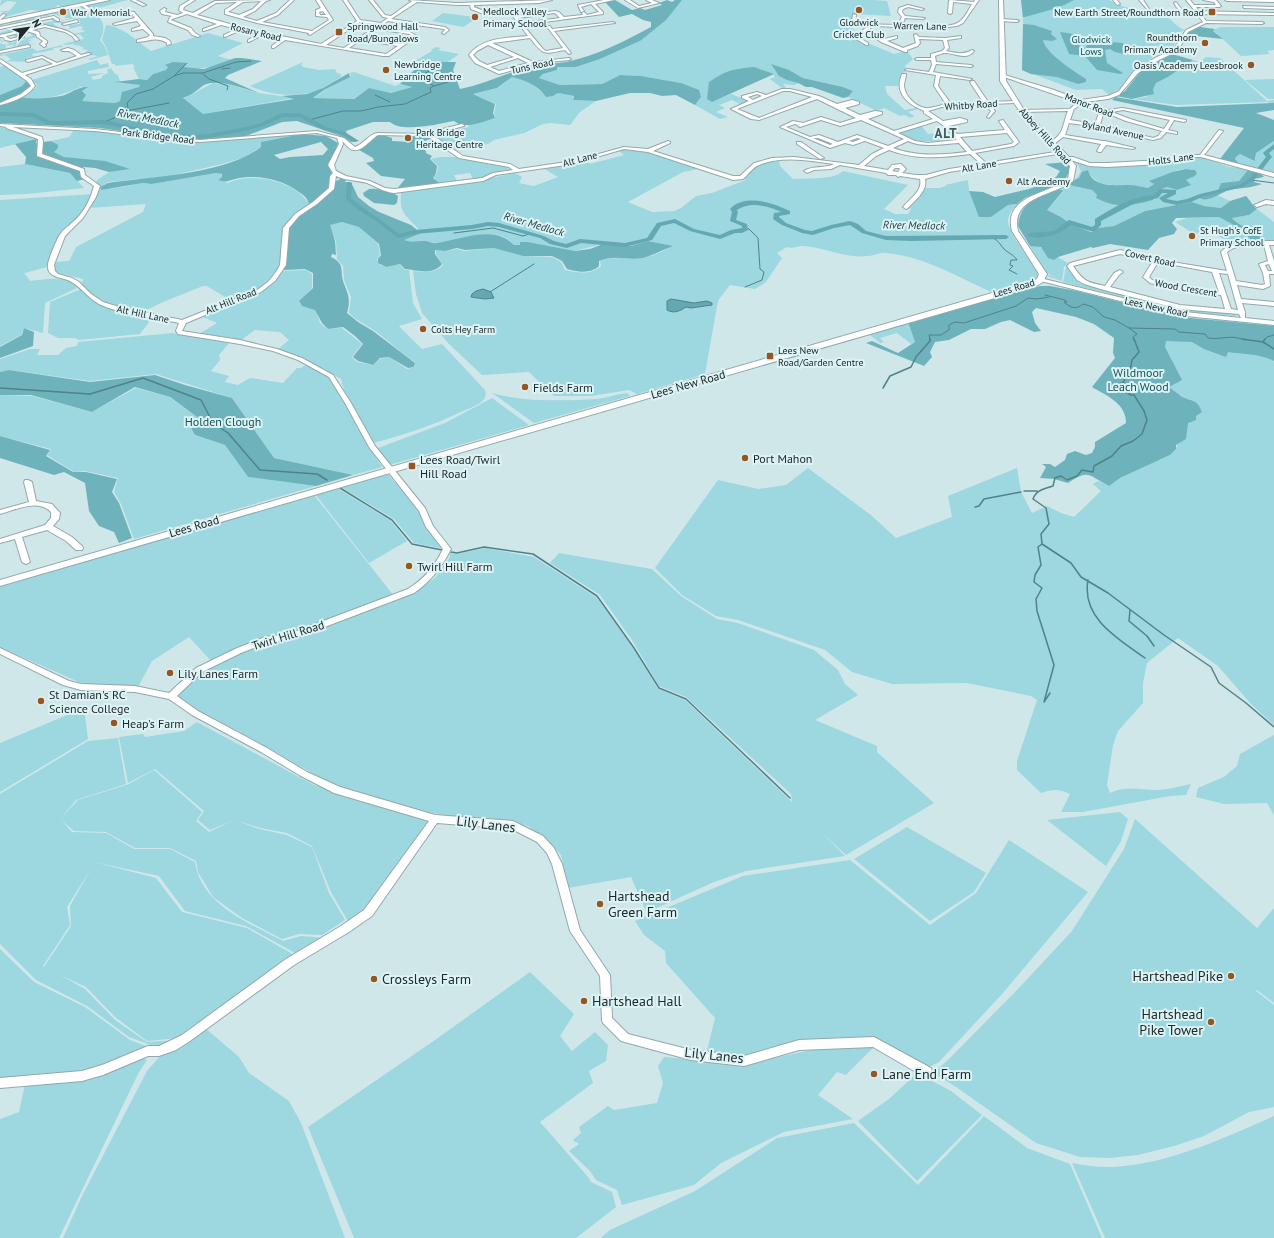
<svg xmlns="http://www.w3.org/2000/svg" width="1274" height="1238" viewBox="0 0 1274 1238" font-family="'PT Sans',sans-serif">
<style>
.green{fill:#9dd7df;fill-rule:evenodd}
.forest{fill:#6eb3bb;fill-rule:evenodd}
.water{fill:#64a9b1;stroke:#508288}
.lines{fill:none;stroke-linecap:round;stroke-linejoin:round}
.stream-far1{stroke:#508288;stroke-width:1}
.stream{stroke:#508288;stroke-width:1.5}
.river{fill:#64a9b1;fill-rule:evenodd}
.minor-casing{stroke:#93a8ab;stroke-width:2}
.major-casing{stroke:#93a8ab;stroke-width:2}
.highway-casing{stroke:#93a8ab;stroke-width:2}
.minor{fill:#fff;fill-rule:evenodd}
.major{fill:#fff;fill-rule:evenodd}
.highway{fill:#fff;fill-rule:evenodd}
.poi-dot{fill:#975621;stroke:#ddf4f7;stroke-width:1.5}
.labels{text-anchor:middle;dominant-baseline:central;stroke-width:4;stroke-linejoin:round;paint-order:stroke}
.far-poi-label{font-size:10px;fill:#202829;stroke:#ddf4f7;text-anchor:start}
.far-street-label{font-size:10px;fill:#202829;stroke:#ddf4f7}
.far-park-label{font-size:10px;fill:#145157;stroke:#ddf4f7}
.far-water-label{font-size:11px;font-style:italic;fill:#183a3f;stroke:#ddf4f7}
.park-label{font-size:12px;fill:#145157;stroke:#ddf4f7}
.street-label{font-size:12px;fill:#202829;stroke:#ddf4f7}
.poi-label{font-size:12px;fill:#202829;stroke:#ddf4f7;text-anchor:start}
.far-district-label{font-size:13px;font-weight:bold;letter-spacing:1px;fill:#44585a;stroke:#ddf4f7}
.near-street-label{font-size:14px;fill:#202829;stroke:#ddf4f7}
.near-poi-label{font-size:14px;fill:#202829;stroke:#ddf4f7;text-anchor:start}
</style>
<rect width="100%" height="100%" fill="#d0e7ea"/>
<path class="green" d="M 1,0 L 102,0 L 62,8 L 58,5 L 56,6 L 57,7 L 41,11 L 30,10 L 5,17 L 7,14 L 0,11 L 9,11 L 17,2 L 7,1 L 0,6 Z
M 111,0 L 128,0 L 91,10 L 86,5 Z
M 682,0 L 873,0 L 887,1 L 891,16 L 853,14 L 853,20 L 843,20 L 837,24 L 852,26 L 855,32 L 840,33 L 850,41 L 856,38 L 894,54 L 907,51 L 913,59 L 905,66 L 906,70 L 902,75 L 899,86 L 885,86 L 887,94 L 905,110 L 916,108 L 918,109 L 908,112 L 915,116 L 910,118 L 905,115 L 900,116 L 884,108 L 877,111 L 848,97 L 853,91 L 843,87 L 803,78 L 789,70 L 788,80 L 799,83 L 794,85 L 783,84 L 786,88 L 782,88 L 770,79 L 775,77 L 773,74 C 748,63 732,67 710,82 L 711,102 L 731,94 L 749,101 L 739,105 L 740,104 L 732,100 L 719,105 L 725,108 L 716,112 L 728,117 L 720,119 L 695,105 L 701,97 L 681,83 L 641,76 L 620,75 L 602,84 L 560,85 L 539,78 L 543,74 L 557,70 L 556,67 L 576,67 L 600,59 L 640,41 Z
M 1021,0 L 1109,0 C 1128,11 1145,10 1165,16 C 1174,20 1175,27 1185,30 L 1170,36 L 1168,40 L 1176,41 L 1173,48 L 1165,47 L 1159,53 L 1132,72 L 1121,88 L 1109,95 L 1102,89 L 1076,90 L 1022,70 L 1024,31 Z
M 79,7 C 85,8 88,15 96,16 L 88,12 L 83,7 C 85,8 86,10 87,11 C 90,13 93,14 96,15 C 105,20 105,31 100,40 L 105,47 L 108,55 L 90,60 L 88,59 L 99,56 L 91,55 L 91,54 L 85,52 L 88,50 L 82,49 L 84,48 L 78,45 L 75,46 L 76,45 L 73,44 L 66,45 L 62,44 L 75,41 L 77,42 L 80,41 L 78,40 L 84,39 L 80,34 L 76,35 L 74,34 L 86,31 L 79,29 L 82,29 L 83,28 L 81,26 L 69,29 L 70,27 L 68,25 L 80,24 L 79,22 L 81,22 L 77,18 L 60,21 L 71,18 L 63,18 L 67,17 L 65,17 L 66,16 L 59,16 C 55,13 49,13 48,16 L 42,16 L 42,18 L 39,16 L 34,17 L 35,19 L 33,19 L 34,21 L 27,22 L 24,20 L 33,18 L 31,18 L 18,21 L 22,23 L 13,22 L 12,24 L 8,23 L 0,26 L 0,23 Z
M 443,13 L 475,17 L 476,19 L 463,27 L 432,21 Z
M 50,18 L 54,18 L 58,21 L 62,21 L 65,23 L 52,23 L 59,28 L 56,29 L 45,25 L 0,35 L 1,32 L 7,31 L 6,30 L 54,21 L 49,19 Z
M 106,25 C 122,26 138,42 151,51 L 208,33 L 243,43 L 218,56 L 232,60 C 214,67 203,70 184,67 L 188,64 L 166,65 L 168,67 L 166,70 L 153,74 L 147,80 L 139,79 L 133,67 L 135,67 L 130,61 L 132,64 L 115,66 L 115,64 L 112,64 L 106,47 L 102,40 Z
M 1221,27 L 1274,27 L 1274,50 L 1267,51 L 1270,54 L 1241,56 L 1213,30 Z
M 28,31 L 27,32 L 36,33 L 39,37 L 27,39 L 34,40 L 29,41 L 30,44 L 36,43 C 30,44 20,48 12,46 L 16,44 L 5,46 L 8,50 L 0,52 L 0,43 L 4,45 L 1,43 L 6,45 L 10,44 L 6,41 L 1,42 L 0,39 L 4,38 L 0,38 L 0,36 L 3,36 L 4,38 L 1,39 L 2,41 C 6,40 10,40 13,44 L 13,42 L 24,40 L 23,38 L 28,41 L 24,38 L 33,36 L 30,33 L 17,34 L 19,38 L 16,38 L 14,37 L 15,36 L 8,36 Z
M 62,45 L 62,47 L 54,48 L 53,50 L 32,54 L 33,56 L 38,56 L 27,58 L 26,59 L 29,61 C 21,63 15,60 6,62 L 11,59 L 5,55 L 0,56 L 0,53 L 2,52 L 0,53 L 1,55 L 32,48 L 37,51 Z
M 436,47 L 441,48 L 438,50 L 459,54 L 442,66 L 415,61 L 432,51 L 431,50 Z
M 1206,57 L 1220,58 L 1267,101 L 1274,100 L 1274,103 L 1270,104 L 1268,102 L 1176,105 L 1133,99 L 1147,97 L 1156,83 L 1168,77 L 1193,60 L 1200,62 Z
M 97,60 L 100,65 L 108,63 L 109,67 L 88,71 L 88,74 L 105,73 L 91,77 L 93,80 L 102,78 L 102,76 L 108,73 L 107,70 L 111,68 L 115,74 L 118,75 L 120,82 L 117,82 L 140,85 L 139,87 L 123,92 L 120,101 L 115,103 L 82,101 L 83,86 C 60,96 44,101 18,98 L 36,88 L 37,84 L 31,81 L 32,80 Z
M 303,62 L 301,65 L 303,67 L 319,70 L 335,69 L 337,73 L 341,74 L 341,77 C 331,83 320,91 308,93 C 289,97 267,94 250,86 Z
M 5,65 L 27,80 L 22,86 L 0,95 L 0,69 L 3,67 L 0,68 L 0,67 Z
M 354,72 L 395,86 L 399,84 L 412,87 L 391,93 L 369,88 L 353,99 L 314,98 L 325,90 L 351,76 L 350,73 Z
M 512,77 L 528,81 L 543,93 L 553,96 L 558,93 L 573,96 L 573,100 L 596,101 L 580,112 L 570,125 L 551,123 L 543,124 L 524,133 L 494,140 L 488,144 L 452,151 L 434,137 L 462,131 L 460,129 L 469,127 L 468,125 L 495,118 L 494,113 L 496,104 L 473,94 L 498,88 Z
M 1274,79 L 1274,99 L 1268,99 L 1245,80 Z
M 213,83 L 227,84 L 259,93 L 294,98 L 203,114 L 183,99 Z
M 920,124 L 928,134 L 938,133 L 945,140 C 925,142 915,143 896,132 Z
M 0,127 L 37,139 L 0,148 Z
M 74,130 L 100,131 L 186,142 L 301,134 L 261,142 L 261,147 L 242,158 L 222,164 L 170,176 L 108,182 L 100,187 L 96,181 L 109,172 L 129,169 L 64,157 L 53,152 L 51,141 L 69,137 Z
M 1274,141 L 1274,174 L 1238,165 L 1235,160 L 1237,156 L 1240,154 L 1256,160 L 1256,153 Z
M 623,149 C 650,150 674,160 698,169 L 683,172 L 628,202 L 652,212 L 674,211 L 681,208 L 696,196 L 712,193 L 746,180 L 743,178 L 757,166 L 779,160 L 780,166 L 793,179 C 806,178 835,180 843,171 L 908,185 L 884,209 L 895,214 L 908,214 L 911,209 L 908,206 L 923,188 L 940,188 L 946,186 L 945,185 L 968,180 L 969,191 L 991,217 L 1008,205 L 1017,204 C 1013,209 1009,213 1008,220 C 1007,231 1030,260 1037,271 L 1038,276 L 1033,280 L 991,292 C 958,277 923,256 886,253 C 880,252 874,256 868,256 C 846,259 824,247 802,246 C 797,246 793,249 787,247 L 777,253 L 782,258 L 766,282 L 755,289 L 730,285 L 719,299 L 717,306 L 705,374 L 637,394 L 629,390 L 590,396 L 554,396 L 529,372 L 482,375 L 449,344 L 422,313 L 416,294 L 413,271 C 423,272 435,274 443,265 L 436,254 L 436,250 L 445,251 L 457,249 L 464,251 L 494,248 L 524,256 L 552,257 L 561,262 L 565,270 C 577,273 592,275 601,266 L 600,261 C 614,255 628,260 642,258 C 651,257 664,251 672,246 L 648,241 L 631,246 L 602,244 L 575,251 L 528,242 L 520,242 L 520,245 L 514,245 C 498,223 457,241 437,243 C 433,243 428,241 424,241 C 415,242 413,243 403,240 L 421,233 C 416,224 406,219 402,209 C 400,204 401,197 401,192 L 413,190 L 413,212 L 413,191 L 440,185 L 486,179 L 515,173 L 522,177 L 519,183 L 534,186 L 558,177 L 543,168 L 585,159 L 590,164 L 624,155 L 618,150 Z
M 440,157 L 461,157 L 478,162 L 506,167 L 514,171 L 473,179 L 470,173 L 454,175 L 457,181 L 440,183 L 433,177 L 437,173 L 438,166 L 431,159 Z
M 1192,157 C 1204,157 1212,161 1223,165 C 1231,168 1240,167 1248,170 L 1239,181 L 1221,183 L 1218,190 L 1203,194 L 1199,198 C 1204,200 1213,199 1217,195 L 1230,201 L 1221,208 L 1204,206 L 1192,202 L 1145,211 L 1114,226 L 1098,228 L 1091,232 L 1072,225 L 1061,217 L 1047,210 L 1063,192 L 1059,189 L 1069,185 L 1092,190 L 1097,195 L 1153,200 L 1156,191 L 1167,187 L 1177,190 L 1190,185 L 1186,180 L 1195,176 L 1197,173 L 1195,170 C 1180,166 1163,176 1150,181 L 1154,184 L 1148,188 L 1131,185 L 1120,186 L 1099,183 L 1089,174 L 1076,179 L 1081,171 L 1078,165 L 1074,161 L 1095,167 L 1128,167 L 1138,163 L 1175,162 Z
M 25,164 L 70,173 L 84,188 L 27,194 L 0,195 L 0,167 Z
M 216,173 L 221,174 L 222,177 L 218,180 L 228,183 C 251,171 298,181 310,206 C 304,209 296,213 292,218 C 287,226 283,239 282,248 C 278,286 263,289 230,300 L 207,286 L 203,286 L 163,302 L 140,313 C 116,306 98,305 82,284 L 83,279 L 58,273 L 53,270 L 54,262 L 69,261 L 76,247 L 143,212 L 146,204 L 89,208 L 98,190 L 123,187 L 143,183 L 152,184 Z
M 93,194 L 80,217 L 67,227 L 60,236 L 47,267 L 25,273 L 24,275 L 25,274 L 30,281 C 44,280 68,274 77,288 L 45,303 L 43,333 L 24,328 L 21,335 L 0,346 L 0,200 Z
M 1257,209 L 1274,222 L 1274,241 L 1263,241 C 1257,229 1240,228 1232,218 L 1249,215 Z
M 1219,217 L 1241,229 L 1252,241 L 1229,242 L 1196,223 L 1208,231 L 1194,234 L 1175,222 L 1187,218 Z
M 342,222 L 360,227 L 378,244 L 380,254 L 377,260 L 380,265 L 386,267 L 399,264 L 405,270 L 409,270 L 413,303 L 422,319 L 399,326 L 422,349 L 442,344 L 485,390 C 486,393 486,396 484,399 C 480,405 467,409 461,412 C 431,426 404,435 373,443 L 344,390 L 341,379 L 313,363 L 278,349 L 289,340 L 280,332 L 255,330 L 240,341 L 199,334 L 217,323 L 198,315 L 262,291 L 273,283 L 283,271 L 306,270 L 312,274 L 312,288 L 299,302 L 302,306 L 309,307 L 316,310 L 320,323 L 327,329 L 342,328 L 362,344 L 352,357 L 357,362 L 373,365 L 380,359 L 389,357 L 407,369 L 415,367 L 415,362 C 401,353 389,341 375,331 C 365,324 358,322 349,313 L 351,297 L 344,280 L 343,266 L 337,259 L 336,241 L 329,225 Z
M 1030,246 L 1038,246 L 1068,263 L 1064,267 L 1062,281 L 1049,277 L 1048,274 L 1058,279 L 1046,272 Z
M 1069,266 L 1079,283 L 1179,308 L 1235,313 L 1236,316 L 1196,313 L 1229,318 L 1162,309 L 1053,281 L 1162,309 L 1176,311 L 1063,282 L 1066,267 Z
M 81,289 C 104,311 122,311 152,318 L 140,334 L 79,340 L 75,338 L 58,338 L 48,333 L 50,302 Z
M 1218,320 L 1274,326 L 1274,725 L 1251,704 L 1218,666 L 1178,638 L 1147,663 L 1143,683 L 1143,703 L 1118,731 L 1113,745 L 1107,785 L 1110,793 C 1128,785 1139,790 1157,790 C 1168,790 1180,786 1191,784 L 1186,795 L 1170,796 L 1083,812 L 1061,812 L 1070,794 C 1059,789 1053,789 1041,793 L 1017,770 L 1017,761 L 1037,700 L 1031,696 L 967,683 L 892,684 L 852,672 L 825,650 L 738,620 L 716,616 L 682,595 L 655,568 L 718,480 L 758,489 L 786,485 L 808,468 L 872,516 L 896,538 L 952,517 L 948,496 L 1017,468 L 1021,492 L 1032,513 L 1047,506 L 1061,513 L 1074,517 L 1101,491 L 1093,484 L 1098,481 L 1109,486 L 1120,478 L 1170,455 L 1176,449 L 1181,434 L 1166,389 L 1159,340 Z
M 908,322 L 915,342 L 911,344 L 897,333 L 880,338 L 884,342 L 880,343 L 870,335 Z
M 173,333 L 214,338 L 230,342 L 219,355 L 220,360 L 211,371 L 229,376 L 225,382 L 238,385 L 250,378 L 283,383 L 297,368 L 301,368 L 307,364 L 328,376 L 335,385 L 347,404 L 357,427 L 382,467 L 353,475 L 274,458 L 232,398 L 156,374 L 90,381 L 10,370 L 0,372 L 0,359 L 30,349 L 40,349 L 37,355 L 58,355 L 66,348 L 77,346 L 78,342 Z
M 136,388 L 169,397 L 201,420 L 194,435 L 225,445 L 248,477 L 316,486 L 134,539 L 121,504 L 114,492 L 118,478 L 85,471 L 74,472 L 47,455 L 51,449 L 0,436 L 0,395 L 32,396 L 92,412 Z
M 492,393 C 523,402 564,401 597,399 C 607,398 617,394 627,393 L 630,396 L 534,423 Z
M 492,398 L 529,425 L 389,465 L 378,448 L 445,423 Z
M 387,473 L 421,512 L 445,549 L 414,543 L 394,519 L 339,486 Z
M 337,488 L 391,521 L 407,541 L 369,563 L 315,494 Z
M 314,495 L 394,596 L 290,635 L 269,638 L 211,661 L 189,637 L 152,661 L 138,687 L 83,684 L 0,647 L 0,587 Z
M 485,548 L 534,557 L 597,598 L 635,651 L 658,689 L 685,700 L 792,802 L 791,794 L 686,697 L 659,686 L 632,640 L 600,595 L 550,563 L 559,553 L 652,569 L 681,596 L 717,619 L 738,623 L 814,650 L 838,670 L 845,684 L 858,695 L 815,720 L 877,746 L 877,752 L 934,803 L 846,855 L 822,833 L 845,856 L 746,871 L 714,882 L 650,911 L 645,909 L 631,877 L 568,888 L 561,855 L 550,843 L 528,826 L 502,820 L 448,816 L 372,801 L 336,786 L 272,751 L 209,719 L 177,696 L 197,675 L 206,669 L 267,641 L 291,639 L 415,591 L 435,578 L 450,557 L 449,553 L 458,554 Z
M 84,708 L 88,739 L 0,792 L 0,743 Z
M 197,722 L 314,785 L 426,820 L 427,823 L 368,908 L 349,923 L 331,892 L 312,846 L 287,833 L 260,828 L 235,820 L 259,829 L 287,835 L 312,847 L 329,893 L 345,920 L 322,935 L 299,934 L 282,939 L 242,918 L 213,897 L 198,872 L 196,861 L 170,848 L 135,848 L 106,832 L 74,831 L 62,821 L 72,832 L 106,833 L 134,849 L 170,849 L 195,862 C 201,905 249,923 283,941 L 301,936 L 325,938 L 297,954 L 246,926 L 185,911 L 159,876 L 94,862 L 156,878 L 182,912 L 247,928 L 294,955 L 180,1038 L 147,1041 L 115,1017 L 86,987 L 60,975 L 85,989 L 115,1020 L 147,1042 L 179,1040 L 156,1047 L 129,1037 L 87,1006 L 36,980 L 0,944 L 0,794 L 88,741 L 118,738 L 126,784 L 76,800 L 60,819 L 78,800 L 129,784 L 154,770 L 202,812 L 196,821 L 209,832 L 234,820 L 210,830 L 198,820 L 204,811 L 155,769 L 128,783 L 119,737 L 143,734 L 145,737 L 184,731 ZM 92,867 L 70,906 L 71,926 L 44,967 L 43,966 L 70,925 L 67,907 Z
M 1274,735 L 1274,815 L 1267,803 L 1224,804 L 1196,797 L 1198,788 L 1224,777 L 1237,766 L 1240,754 Z
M 1120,812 L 1128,819 L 1121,841 L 1106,866 L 1047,820 Z
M 1135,819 L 1257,928 L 1274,908 L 1274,1003 L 1257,990 L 1256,991 L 1274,1005 L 1274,1107 L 1249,1112 L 1204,1136 L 1174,1146 L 1138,1155 L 1109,1158 L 1080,1157 L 1036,1143 L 956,1087 L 933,1073 L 947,1061 L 1017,990 L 1072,931 L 1124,849 Z
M 907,827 L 986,873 L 974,892 L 930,921 L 854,859 Z
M 1009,840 L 1088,892 L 1002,994 L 939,1062 L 925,1069 L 876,1039 L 741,1055 L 706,1055 L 715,1018 L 666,963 L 665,951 L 644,935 L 635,921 L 743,876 L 850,860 L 930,925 L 976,893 Z
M 0,949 L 34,982 L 85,1007 L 130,1040 L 151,1048 L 99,1070 L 0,1079 Z
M 530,972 L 574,1014 L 560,1036 L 572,1051 L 595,1032 L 608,1045 L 606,1061 L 589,1071 L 593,1083 L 540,1122 L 588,1177 L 591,1182 L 612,1192 L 616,1207 L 576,1238 L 354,1238 L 308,1127 L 435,1040 Z
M 205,1028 L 239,1057 L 249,1073 L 289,1101 L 301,1123 L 345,1238 L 63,1238 L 82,1196 L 147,1071 L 161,1055 Z
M 825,1047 L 874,1047 L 846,1075 L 837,1072 L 818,1095 L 853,1119 L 784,1132 L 721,1163 L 694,1185 L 622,1205 L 617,1190 L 596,1180 L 590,1171 L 569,1151 L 579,1144 L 573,1140 L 581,1133 L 579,1127 L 608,1106 L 614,1110 L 657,1103 L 663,1083 L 658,1066 L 664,1057 L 745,1064 Z
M 142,1057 L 147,1060 L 139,1072 L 59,1238 L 0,1238 L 0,1119 L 19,1112 L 25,1084 L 85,1079 Z
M 917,1073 L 951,1091 L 982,1115 L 917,1181 L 858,1121 L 889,1099 Z
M 984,1116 L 1027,1148 L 1070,1164 L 1102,1238 L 601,1238 L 610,1230 L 695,1191 L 777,1138 L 854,1123 L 918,1185 Z
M 1274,1116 L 1274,1238 L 1105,1238 L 1072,1163 C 1083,1165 1095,1167 1106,1167 C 1162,1167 1224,1138 1274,1116 Z"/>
<path class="forest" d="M 615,0 L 632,10 L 640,8 L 645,10 L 662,5 L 659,3 L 667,0 L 672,2 L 675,0 L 682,0 L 666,20 L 640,41 L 600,59 L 576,67 L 557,67 L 557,70 L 543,74 L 539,78 L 560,85 L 602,84 L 620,75 L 641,76 L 681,83 L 699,90 L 701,97 L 695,105 L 676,95 L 662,96 L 650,93 L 630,93 L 596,101 L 573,100 L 574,96 L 558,93 L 553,96 L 546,97 C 538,85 525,80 512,77 L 497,88 L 473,94 L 495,104 L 493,113 L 495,118 C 482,122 465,130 454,121 C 438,124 402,133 390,122 L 373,122 L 346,131 L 347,135 L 358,141 L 351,142 L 338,135 L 297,121 L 282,122 L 246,136 L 197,140 L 168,138 L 100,128 L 0,123 L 0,95 L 22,86 L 27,80 L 31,86 L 31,88 L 16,97 C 30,99 46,99 61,96 C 70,94 78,86 88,87 L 82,91 L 86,95 L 82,101 L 115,103 L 120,101 L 122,92 L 139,87 L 140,85 L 115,82 L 139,79 L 147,80 L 153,74 L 166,70 L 168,67 L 165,65 L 173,62 L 188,63 L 184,67 L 204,69 L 235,58 L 242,58 L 262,61 L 228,75 L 225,78 L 259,93 C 245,89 218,78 204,85 C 197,90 192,95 183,98 L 203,114 L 294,99 L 282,96 L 307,94 L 323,88 L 349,73 L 350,77 L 324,90 L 313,98 L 354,99 L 369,88 L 391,93 L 412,87 L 400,84 L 405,78 L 424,62 L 456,62 L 453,70 L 460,89 C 485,84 508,72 533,66 C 544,63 555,64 566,62 C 596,56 625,41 651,27 L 651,22 L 643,20 L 632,14 L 619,17 L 605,2 Z
M 1021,0 L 1074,0 L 1062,6 L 1055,6 L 1057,8 L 1025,17 L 1023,17 Z
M 1023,24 L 1034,25 L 1052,31 L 1051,34 L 1057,39 L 1052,41 L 1043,40 C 1045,53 1075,72 1086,79 L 1086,82 L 1078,84 L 1057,77 L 1031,74 L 1022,70 Z
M 1200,27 L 1215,29 L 1213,31 L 1223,39 L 1186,35 L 1189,31 Z
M 1060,32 L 1074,34 L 1076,43 L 1086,50 L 1087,44 L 1090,40 L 1122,43 L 1126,46 L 1122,48 L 1124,54 L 1115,52 L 1110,49 L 1105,50 L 1107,63 L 1123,73 L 1121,74 L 1097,70 L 1085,56 L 1069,54 Z
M 1172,54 L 1193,60 L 1168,77 L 1156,83 L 1153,89 L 1154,94 L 1132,99 L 1116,96 L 1125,91 L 1141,71 Z
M 771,64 L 789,70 L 803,78 L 843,87 L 853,91 L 848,97 L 843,98 L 812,87 L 806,87 L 798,83 L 787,80 L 779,76 Z
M 754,67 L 774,74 L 712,102 L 707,99 L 709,82 C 727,70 733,69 754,67 Z
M 1115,97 L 1177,107 L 1274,103 L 1274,110 L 1256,113 L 1274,120 L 1274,141 L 1256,153 L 1255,161 L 1240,154 L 1237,156 L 1235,159 L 1239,164 L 1236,167 L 1220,163 L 1220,159 L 1244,128 L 1112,100 Z
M 301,134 L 326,136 L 338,143 L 330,164 L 332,175 L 331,185 L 310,206 C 306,195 304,196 296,190 C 280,179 255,174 235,179 C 226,181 228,183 218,180 L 222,177 L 222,174 L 216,173 L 152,184 L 143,183 L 101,190 L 100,187 L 108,183 C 153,176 224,175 261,147 L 261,142 ZM 321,142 L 328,149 L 323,155 L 290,157 L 280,159 L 274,155 Z
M 383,135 L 392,138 L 392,141 L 409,142 L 412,136 L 432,138 L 418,144 L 425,147 L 426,153 L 432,156 L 430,159 L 437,166 L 436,173 L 433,178 L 440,183 L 423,187 L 396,190 L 405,179 L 381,176 L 366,163 L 374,161 L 373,158 L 359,150 L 377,136 Z
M 37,139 L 36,143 L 51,141 L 58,145 L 58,148 L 54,152 L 64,157 L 105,161 L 130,169 L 109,172 L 95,168 L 84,167 L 80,170 L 80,174 L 85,179 L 77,181 L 70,173 L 25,164 L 26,157 L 15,144 Z
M 1067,162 L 1071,167 L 1069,172 L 1065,180 L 1058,185 L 1025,198 L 1017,204 L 1008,205 L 991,217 L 979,217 L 969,191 L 983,192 L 995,197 L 1029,189 L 1046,183 L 1056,177 L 1060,171 L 1045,164 Z
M 1186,169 L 1195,170 L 1197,173 L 1195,176 L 1186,180 L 1191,185 L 1177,190 L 1167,187 L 1157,191 L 1153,200 C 1129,206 1119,209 1096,198 L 1097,195 L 1092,190 L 1069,185 L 1076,179 L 1079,178 L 1082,172 L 1088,170 C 1092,188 1116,185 1129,185 C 1136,185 1142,187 1148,188 L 1154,184 L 1149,181 L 1172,172 Z
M 1248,170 L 1259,172 L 1264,177 L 1254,179 L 1254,182 L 1262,184 C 1251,188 1240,188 1229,190 C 1220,193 1209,203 1199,198 L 1203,194 L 1218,190 L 1221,183 L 1239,181 Z
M 343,178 L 346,180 L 345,182 L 351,182 L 358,197 L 369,206 L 379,212 L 411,225 L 421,233 L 404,240 C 412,243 416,241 425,241 C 429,241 432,244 437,243 C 460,240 494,224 514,245 L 520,245 L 520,242 L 528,242 L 575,251 L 590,249 L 603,244 L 631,246 L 648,241 L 673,246 C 663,250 653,255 643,258 C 628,261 615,254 599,261 L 599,266 C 591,274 577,272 567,269 L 562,261 L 552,256 L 523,256 L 494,248 L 465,250 L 457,248 L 445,251 L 435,250 L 435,254 L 442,264 C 433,276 417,270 405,269 L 400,264 L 386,267 L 378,263 L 378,259 L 381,255 L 379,244 L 359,227 L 342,222 L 330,225 L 335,241 L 336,255 L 332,254 L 331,257 C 345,264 340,269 343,281 C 348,295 351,298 347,313 L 358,322 L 373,331 L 415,363 L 414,367 L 408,368 L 389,357 L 380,358 L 373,365 L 358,361 L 353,357 L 363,344 L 355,336 L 343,327 L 328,329 L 322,323 L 315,310 L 302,306 L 299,301 L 313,288 L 313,273 L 305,269 L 284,270 C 285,259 284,240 288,230 C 294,211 331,199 336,181 Z
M 369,189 C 379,188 389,190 398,196 L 397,203 L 394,205 L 374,203 L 364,196 L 363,193 Z
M 1059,189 L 1063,191 L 1047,210 L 1061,217 L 1072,225 L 1091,232 L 1098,228 L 1114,226 L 1145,211 L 1192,202 L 1204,206 L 1221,208 L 1230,201 L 1246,196 C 1250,200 1252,205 1257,209 L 1249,215 L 1232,218 C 1240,228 1257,229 1263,241 L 1252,241 L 1241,229 L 1219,217 L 1176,218 L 1172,223 L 1177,229 L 1174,234 L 1159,238 L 1148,250 L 1110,244 L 1093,248 L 1091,247 L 1058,257 L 1054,260 L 1048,258 L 1041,247 L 1030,246 L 1018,226 C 1020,201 1039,197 1059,189 Z
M 1040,286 L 1050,286 L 1077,291 L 1180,317 L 1274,326 L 1274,361 C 1261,354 1243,354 1228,352 L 1226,357 L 1204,349 L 1192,342 L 1166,341 L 1165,347 L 1182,380 L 1169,387 C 1173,390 1178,394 1182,397 C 1193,402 1197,399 1202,412 L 1196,416 L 1196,420 L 1188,423 L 1186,439 L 1176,445 L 1176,449 L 1170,455 L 1120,478 L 1109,486 C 1089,476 1090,468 1068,483 L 1054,479 L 1040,478 L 1046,467 L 1042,464 L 1050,464 L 1055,467 L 1065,460 L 1067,454 L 1075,451 L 1086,455 L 1092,453 L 1095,447 L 1095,442 L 1126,423 C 1126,403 1107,396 1092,387 L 1115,358 L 1113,353 L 1114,338 L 1094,324 L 1076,317 L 1036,308 L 1032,312 L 1035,323 L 1041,331 L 1034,332 L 1010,320 L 1001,322 L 985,329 L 971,329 L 949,340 L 935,342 L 930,352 L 932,357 L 924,366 L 866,343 L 872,341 L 898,353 L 915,342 L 908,322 Z
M 24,328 L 34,332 L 33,346 L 0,358 L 0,347 L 22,335 Z
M 9,370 L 90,382 L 155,375 L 185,385 L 232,398 L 274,458 L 353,475 L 316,486 L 248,477 L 225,445 L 195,435 L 189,424 L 201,420 L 170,397 L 135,387 L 92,412 L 31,395 L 0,395 L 0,372 Z
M 0,436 L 50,450 L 46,456 L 73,472 L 86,472 L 117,479 L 112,492 L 119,503 L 132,538 L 119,543 L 114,532 L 99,526 L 89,511 L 85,483 L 64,472 L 54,475 L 0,458 Z"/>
<path class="water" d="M 483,289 L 491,292 L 494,298 L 485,299 L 471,297 L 472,294 L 476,291 Z
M 671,299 L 694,303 L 707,301 L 712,303 L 712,305 L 691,308 L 686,307 C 680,311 674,314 667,310 L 667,301 Z"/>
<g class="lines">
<path class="stream-far1" d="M 222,69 L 230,68
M 203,74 L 209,79 L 228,86 L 227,90
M 174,76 L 186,64
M 434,86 L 448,82
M 375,95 L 390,102
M 126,111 L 169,103
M 309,120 L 343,111 L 361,111 L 378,107 L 405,104 L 431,92 L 430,88 L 434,86 L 429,83 L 429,80 L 423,77 L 424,74 L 429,71
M 104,122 C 113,119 121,115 128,108 L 127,103 L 136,94 L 153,89 L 174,76 L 183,73 L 203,73 L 236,62 L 251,61
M 1251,180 L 1274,183
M 454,233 L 493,228 L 523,236 L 529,234
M 991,237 C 998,240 999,243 1004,249 C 1008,253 1013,254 1017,260 L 1011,260 L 1010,265 L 1013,266 L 1009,270 L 1017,274
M 745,287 L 762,280 L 764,272 L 760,269 L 758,238 L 749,229 L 746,229
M 490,292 L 534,264
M 1045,295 L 1065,300 L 1067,302 L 1064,302 C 1071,308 1076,310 1083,304 L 1093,307 L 1104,317 L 1115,320 L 1129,328 L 1175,329 L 1179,332 L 1205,334 L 1208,338 C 1223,340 1229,334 1245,340
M 1129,328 L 1137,334 L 1133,337 L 1134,340
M 930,340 L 929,335 L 941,335 L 949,330 L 949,325 L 955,322 L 964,323 L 1016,306 L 1028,298 L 1037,299 L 1049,297
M 1264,340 L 1267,337 L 1274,335"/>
<path class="stream" d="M 1134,339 L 1139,352 L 1132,360 L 1130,370 L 1125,376 L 1124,382 L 1116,386 L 1131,395 L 1134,395 L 1144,411 L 1147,420 L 1142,434 L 1133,441 L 1121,446 L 1112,456 L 1094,466 L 1093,472 L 1082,470 L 1077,476 L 1067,480 L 1061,476 L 1055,478 L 1053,486 C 1044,489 1036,490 1033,499 L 1046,508 L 1049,524 L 1041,534 L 1042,544 L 1071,563 L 1081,577 L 1108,593 L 1164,635 L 1211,667 L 1219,683 L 1246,703 L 1274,727
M 1242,339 L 1263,342 L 1274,349
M 1263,342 L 1265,339
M 0,388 L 90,394 L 143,378 L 201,400 L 213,423 L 228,433 L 260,470 L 317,474 L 327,480
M 883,388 L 890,376 L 911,367 L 916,357 L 930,341 L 930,339
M 340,488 L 392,520 L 412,544 L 442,550
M 1024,491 L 1037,491
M 975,507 L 979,506 L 984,499 L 1021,492
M 1042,544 L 1038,547 L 1041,565 L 1035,575 L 1034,582 L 1042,588 L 1036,599 L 1037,611 L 1054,665 L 1044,702 L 1050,693
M 451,552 L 457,553 L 484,547 L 533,554 L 597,596 L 634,648 L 659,688 L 686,699 L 790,798
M 1088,580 C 1081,618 1118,639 1145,658
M 1130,610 L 1129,621 L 1147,636 L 1154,646"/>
<path class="river" d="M 0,112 L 34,113 L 50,121 L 104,120 L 161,133 L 190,135 L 208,134 L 245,127 L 259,124 L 282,113 L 300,113 L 328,128 L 345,132 L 359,141 L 354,142 L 341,134 L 324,130 L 299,117 L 283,117 L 263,126 L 245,131 L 208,138 L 190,139 L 161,137 L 104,124 L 49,125 L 33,117 L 0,116 Z
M 1274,144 L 1274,149 L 1269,153 L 1272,157 L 1271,158 L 1254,180 L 1243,187 L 1204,196 L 1191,202 L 1177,205 L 1163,202 L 1159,198 L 1168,193 L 1162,193 L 1158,198 L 1135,203 L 1101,221 L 1101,225 L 1095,231 L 1091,231 L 1070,225 C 1063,234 1036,242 1027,235 L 1030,233 L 1054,231 L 1069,220 L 1092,227 L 1095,225 L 1095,219 C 1113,208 1132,196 1154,195 L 1158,190 L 1160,189 L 1176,190 L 1176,194 L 1166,199 L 1177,201 L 1187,199 L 1200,194 L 1239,185 L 1250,178 L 1266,157 L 1263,153 L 1264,152 Z
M 347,182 L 352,183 L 351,198 C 366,211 384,221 399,234 L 415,230 L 472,225 L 488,222 L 499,223 L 544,236 L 554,241 L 566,244 L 580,239 L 625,243 L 647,238 L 657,223 L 675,219 L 694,229 L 720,235 L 731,230 L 742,228 L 742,226 L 730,221 L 732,212 L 730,209 C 745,193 773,203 790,211 L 790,214 L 779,216 L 779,217 L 786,223 L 805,230 L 812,231 L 831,225 L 850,221 L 858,224 L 866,231 L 886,236 L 1006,235 L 1009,237 L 1006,239 L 911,241 L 886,240 L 862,233 L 850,225 L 834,228 L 813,235 L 802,233 L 782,225 L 773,219 L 774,213 L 781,212 C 768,206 750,201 737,210 L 738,212 L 736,220 L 747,224 L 748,230 L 742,233 L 735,233 L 720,239 L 690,231 L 674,223 L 661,226 L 652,240 L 625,247 L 581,243 L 567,248 L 550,244 L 540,238 L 499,227 L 488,226 L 472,229 L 415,234 L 398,238 L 375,220 L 358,210 L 346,199 Z"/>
<defs>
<path id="minor" d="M 131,0 L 136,0 L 146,5 L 143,6 Z
M 190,0 L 195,0 L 184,7 L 183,10 L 193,13 L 215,1 L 270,0 L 266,1 L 255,11 L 243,17 L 257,21 L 276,13 L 290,0 L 294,0 L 278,15 L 262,22 L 312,31 L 329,20 L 327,17 L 316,16 L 316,10 L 321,8 L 316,0 L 320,0 L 333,20 L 310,35 L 308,34 L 309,33 L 257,23 L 225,14 L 225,10 L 237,2 L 216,3 L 197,15 L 256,31 L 321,44 L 357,21 L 343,0 L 347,0 L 360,20 L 381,23 L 388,18 L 383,17 L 369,0 L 373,0 L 385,15 L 391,16 L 412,1 L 409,0 L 457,3 L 552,0 L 539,3 L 474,5 L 474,7 C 486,13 499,12 512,12 L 516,16 L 555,11 L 559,12 L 564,17 L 583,15 L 582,13 L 584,12 L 587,15 L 599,12 L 591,4 L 581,7 L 584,11 L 581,12 L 578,5 L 604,0 L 614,0 L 595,4 L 603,12 L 603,14 L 523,25 L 543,49 L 546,51 L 563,48 L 548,28 L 548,26 L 550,26 L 552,29 L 613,22 L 615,23 L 554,31 L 571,53 L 569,54 L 565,50 C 543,54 544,56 530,38 L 492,43 L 533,62 L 569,58 L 571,59 L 569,60 L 538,63 L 499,74 L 475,63 L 469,55 C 482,37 508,38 528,36 L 511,14 L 481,13 L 471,9 L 470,5 L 457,5 L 417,2 L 391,19 L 445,27 L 449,30 L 444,34 L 442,33 L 445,30 L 444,29 L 388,21 L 379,27 L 410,32 L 417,36 L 389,56 L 383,56 L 285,40 L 274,48 L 272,48 L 272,46 L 281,39 L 262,35 L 249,42 L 248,42 L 248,40 L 258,34 L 241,30 L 225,37 L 224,37 L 224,35 L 237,29 L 221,25 L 204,31 L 203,31 L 203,29 L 217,24 L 187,14 L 172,19 L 171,20 L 191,28 L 195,33 L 200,36 L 198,37 L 192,35 L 188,30 L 168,22 L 170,17 L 172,16 L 162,14 L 160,11 L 164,8 L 166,9 L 165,12 L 177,15 L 183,13 L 179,10 L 180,6 ZM 261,1 L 253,9 L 239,15 L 228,12 L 243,2 ZM 323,11 L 326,15 L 320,15 L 319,12 ZM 555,13 L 560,18 L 522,23 L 518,18 ZM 360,22 L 378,25 L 344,48 L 326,45 ZM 376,29 L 409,34 L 412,36 L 401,44 L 379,41 L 379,43 L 380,43 L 398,46 L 386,54 L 349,48 ZM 488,45 L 514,57 L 487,65 L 479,61 L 473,55 L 477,51 ZM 518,58 L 528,63 L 499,71 L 490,67 Z
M 625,0 L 630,0 L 639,6 L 652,3 L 646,0 L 652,0 L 659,3 L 638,8 Z
M 950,0 L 974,2 L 975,0 L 979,0 L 963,23 L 957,26 L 931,29 L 877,26 L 872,27 L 858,37 L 868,43 L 868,45 L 866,45 L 853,37 L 867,27 L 852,26 L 853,14 L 856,15 L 855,24 L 901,25 L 899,23 L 902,17 L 898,12 L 899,8 L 908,5 L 924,9 L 922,10 L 908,7 L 903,9 L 902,12 L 905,16 L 925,18 L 923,19 L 905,18 L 903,23 L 906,25 C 918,26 949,29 959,22 C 965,18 969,9 972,4 L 953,2 L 952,13 L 950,14 L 948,13 L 949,1 Z
M 1113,0 L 1117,0 L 1120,4 L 1117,5 Z
M 1139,0 L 1143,0 L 1149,9 L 1147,9 Z
M 1186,0 L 1190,0 L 1194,5 L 1216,5 L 1214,2 L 1203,0 L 1216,0 L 1221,6 L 1219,7 L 1196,7 L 1199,11 L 1274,13 L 1274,15 L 1201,14 L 1206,21 L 1262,22 L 1264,23 L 1262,24 L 1206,23 L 1188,32 L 1178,51 L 1159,60 L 1138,73 L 1119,95 L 1108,99 L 1085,102 L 1107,110 L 1123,108 L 1186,120 L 1186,121 L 1184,122 L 1174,120 L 1168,130 L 1177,132 L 1177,134 L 1166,132 L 1161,138 L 1153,140 L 1097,127 L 1069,123 L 1065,135 L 1103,141 L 1105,141 L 1135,148 L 1133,149 L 1106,145 L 1101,152 L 1099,152 L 1097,151 L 1101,144 L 1063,137 L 1054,144 L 1050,144 L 1050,142 C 1065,134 1062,125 1068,111 L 1022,112 L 1020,111 L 1022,110 L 1070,109 L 1077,102 L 1001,76 L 1001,74 L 1051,89 L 1081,100 L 1108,96 L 1119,91 L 1134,71 L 1155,58 L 1174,49 L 1186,30 L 1203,22 L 1197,14 L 1166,13 L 1164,12 L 1166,11 L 1179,11 L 1174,3 L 1176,2 L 1183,11 L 1195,11 ZM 1081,104 L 1101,112 L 1099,113 L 1095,124 L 1070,120 L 1074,109 ZM 1123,110 L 1170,120 L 1164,129 L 1130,119 L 1112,112 ZM 1106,113 L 1126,121 L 1162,131 L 1158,136 L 1153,138 L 1100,125 L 1103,114 Z
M 1225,0 L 1274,0 L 1274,2 L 1227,1 Z
M 82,4 C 88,5 92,12 98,14 C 110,17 122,10 134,12 L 153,34 L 153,36 L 165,38 L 170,41 L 171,44 L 167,45 L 167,43 C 156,36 148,42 137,42 L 137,40 L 148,37 L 150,35 L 143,29 L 132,31 L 132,29 L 141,26 L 137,21 L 115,25 L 113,24 L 135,18 L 132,14 C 108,10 106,26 82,6 Z
M 1243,6 L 1274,7 L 1274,9 L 1244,8 Z
M 3,14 L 6,15 L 0,20 L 0,17 Z
M 54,16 L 59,19 L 59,21 L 57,21 L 53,18 L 0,29 L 0,27 Z
M 1001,19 L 1017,20 L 1019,21 L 1017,22 L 1000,21 Z
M 77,20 L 78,22 L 64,25 L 62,24 Z
M 45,25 C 58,29 71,29 79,40 L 76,41 L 72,36 L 65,32 L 45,27 L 32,30 L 39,32 L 40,36 L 47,41 L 47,43 L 45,44 L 46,46 L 44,47 L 40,44 L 43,41 L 37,37 L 36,34 L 27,31 L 6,36 L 8,38 L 11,39 L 22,36 L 24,37 L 11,41 L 5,40 L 3,37 L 0,37 L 0,35 Z
M 916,34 L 919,37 L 945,38 L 961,36 L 961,38 L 947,40 L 949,48 L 946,51 C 956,53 964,55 972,50 L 974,51 C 967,61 955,53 945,53 C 942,53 938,55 935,56 L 936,62 L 971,65 L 973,66 L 971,67 L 936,64 L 933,72 L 972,79 L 970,80 L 940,76 L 938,86 L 951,104 L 983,102 L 970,82 L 972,81 L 974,81 L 988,102 L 1015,101 L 1017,102 L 1015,103 L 990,104 L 995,111 L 989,118 L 987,117 L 991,111 L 985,104 L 942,107 L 928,111 L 943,121 L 960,118 L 967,120 L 967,122 L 949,126 L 957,134 L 1005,130 L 999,121 L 1003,120 L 1019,142 L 1014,146 L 975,153 L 986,163 L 1061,151 L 1063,152 L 1063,153 L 949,172 L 925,179 C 928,191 915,200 908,208 L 906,209 L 903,207 C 910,198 923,191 920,179 L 900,176 L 898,177 L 896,175 L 888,175 L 886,173 L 840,165 L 831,169 L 814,170 L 807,173 L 804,171 C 813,165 825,169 834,164 C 810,161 783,155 759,165 C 753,167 748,175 743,179 L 733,180 L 648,152 L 624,149 L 573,164 L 496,175 L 483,181 L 394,193 C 384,192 377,187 367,183 C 357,180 346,181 336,176 L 334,189 L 317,204 L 299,216 L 289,228 L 286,265 L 275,281 L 261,292 L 186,323 L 182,331 L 240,340 L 277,349 L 302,358 L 333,375 L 351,403 L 375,446 L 425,508 L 433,526 L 451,549 C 442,567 430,582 414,593 L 293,639 L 269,642 L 241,653 L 202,672 L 177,696 L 198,711 L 267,748 L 307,772 L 340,787 L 435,815 L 513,821 L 543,836 L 554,848 L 562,864 L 580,930 L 610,975 L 612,1018 L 628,1034 L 691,1050 L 744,1056 L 799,1040 L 874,1037 L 931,1068 L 932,1072 L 931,1076 L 927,1077 L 923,1076 L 873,1047 L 799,1050 L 744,1066 L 691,1060 L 621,1041 L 603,1023 L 602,1020 L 600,976 L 570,931 L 552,864 L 547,853 L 537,842 L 512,829 L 437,823 L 372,916 L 349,932 L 294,965 L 190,1041 L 176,1050 L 159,1056 L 148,1056 L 103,1075 L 82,1081 L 0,1088 L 0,1078 L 82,1071 L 102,1065 L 148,1046 L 159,1046 L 182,1035 L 286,959 L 341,926 L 364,910 L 429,821 L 334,793 L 301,776 L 261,752 L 192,715 L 169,699 L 135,692 L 81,690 L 63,685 L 0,654 L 0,648 L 69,681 L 81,684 L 135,686 L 169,693 L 196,668 L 235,649 L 265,637 L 289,634 L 408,589 C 424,579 435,566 443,549 L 426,527 L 419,511 L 369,447 L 345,403 L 329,377 L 298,360 L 273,351 L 240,344 L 178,334 L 176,331 L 179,323 C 156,318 119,314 99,304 C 88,298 81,287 70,281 C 62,277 46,278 48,264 C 49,258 57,238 61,233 C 66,227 73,223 79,216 C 86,208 91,197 94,186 L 81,177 L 80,171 L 37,156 L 38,139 L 6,128 L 6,127 L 0,126 L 0,124 L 95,129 L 171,138 L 200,140 L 317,131 L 344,138 L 355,147 C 364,144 368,135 377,133 L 423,134 L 462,124 L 464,125 L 464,126 L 428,135 L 434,136 L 463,156 L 510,164 L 519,169 L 573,161 L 624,147 L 648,149 L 668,141 L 670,142 L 670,143 L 653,151 L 733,176 L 740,176 L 754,163 L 772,158 L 794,157 L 859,165 L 872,154 L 884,148 L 865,141 L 853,145 L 845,143 L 830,148 L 780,127 L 793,121 L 803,123 L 821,117 L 840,123 L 856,118 L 817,99 L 759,120 L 751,119 L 731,109 L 749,101 L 742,98 L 742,96 L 757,92 L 766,95 L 782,89 L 790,89 L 819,96 L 837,104 L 852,100 L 859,102 L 859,104 L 845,108 L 860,115 L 875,111 L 882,112 L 882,114 L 868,119 L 894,131 L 933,119 L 924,113 L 924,111 C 907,104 894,93 902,74 L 906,74 C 906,78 904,82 904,86 C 905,96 915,106 925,108 C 929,109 941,105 946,104 L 934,86 L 936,75 L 905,70 L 907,69 L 929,72 L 932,65 L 931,60 L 917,60 L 915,59 L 917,58 L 931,58 L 931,54 L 942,51 L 945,48 L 943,40 L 919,39 L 920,43 L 918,46 L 907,50 L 907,52 L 905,52 L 881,42 L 874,37 L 876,36 L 884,39 L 897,36 L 897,38 L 887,41 L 903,48 L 916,43 L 914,35 ZM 783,91 L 790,91 L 812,97 L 759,118 L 737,109 ZM 757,94 L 762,96 L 753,100 L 748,97 ZM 852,103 L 853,103 L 840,106 ZM 821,120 L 840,126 L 861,120 L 904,139 L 888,146 L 857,135 L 838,142 L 819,135 L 810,137 L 786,127 L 795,124 L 798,125 L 798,126 L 800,127 ZM 937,121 L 944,126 L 957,140 L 928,143 L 915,141 L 898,133 ZM 13,127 L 95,131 L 171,140 L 200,142 L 317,133 L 337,138 L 339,144 L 328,165 L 333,173 L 330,176 L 329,188 L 313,202 L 295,214 L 283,228 L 280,265 L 276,272 L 268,282 L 257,290 L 182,320 L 119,307 L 103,302 L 91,294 L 79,282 L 72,278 L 58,274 L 55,271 L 54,265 L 65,236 L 83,218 L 96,197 L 100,186 L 85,175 L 84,169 L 42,154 L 43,142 L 42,137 ZM 1007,133 L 1014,142 L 1011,144 L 972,151 L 960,137 ZM 378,135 L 424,136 L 430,138 L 459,158 L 509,167 L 513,170 L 493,173 L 482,178 L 394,189 L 385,188 L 370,181 L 346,176 L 336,171 L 334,165 L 343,144 L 342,141 C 345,143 346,146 349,148 C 359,156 370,140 378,135 ZM 813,138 L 818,138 L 833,144 L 830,145 ZM 857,138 L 861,139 L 853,142 L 849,141 ZM 908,141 C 924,148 942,144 959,143 L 967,152 C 942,155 917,157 893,148 ZM 889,150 C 915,160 942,158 970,154 L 981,164 L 949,169 L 926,175 L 916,175 L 902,173 L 906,169 L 901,164 L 892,165 L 888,170 L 864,166 L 876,156 ZM 895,168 L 899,168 L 900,169 L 898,172 L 892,171 Z
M 28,45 L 30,46 L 30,47 L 0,53 L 0,51 Z
M 68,48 L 74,50 L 81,55 L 89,53 L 91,54 L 25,75 L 31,79 L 35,86 C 27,97 13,102 0,105 L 0,103 L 21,94 L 31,86 L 27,81 L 0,62 L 0,59 L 22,73 L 53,64 L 42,58 L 28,62 L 26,61 L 26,60 L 42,56 L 57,63 L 77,56 L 69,51 L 63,51 L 61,50 Z
M 1219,130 L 1223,131 L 1204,155 L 1274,173 L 1274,177 L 1201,157 L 1191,157 L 1162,164 L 1107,167 L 1089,166 L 1065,158 L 1067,157 L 1073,157 L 1090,163 L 1107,163 L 1162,160 L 1191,155 L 1200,155 Z
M 797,142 L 801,142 L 824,158 L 820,159 L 797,144 Z
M 1266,200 L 1274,201 L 1274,205 L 1266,204 L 1257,207 L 1254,205 Z
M 1274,241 L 1274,245 L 1269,245 L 1274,261 L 1274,274 L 1269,274 L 1270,286 L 1263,289 L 1237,285 L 1241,299 L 1274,302 L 1274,306 L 1242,303 L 1245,312 L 1245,318 L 1274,321 L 1274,325 L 1176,315 L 1037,280 L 1040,278 L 1176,311 L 1241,318 L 1239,314 L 1180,309 L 1104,290 L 1084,284 L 1077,280 L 1067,266 L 1070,263 L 1120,250 L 1178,263 L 1227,271 L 1221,252 C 1233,239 1258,242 1274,241 ZM 1264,245 L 1268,261 L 1259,264 L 1263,273 L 1265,284 L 1262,285 L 1236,281 L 1227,252 C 1236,244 1252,245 1264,245 ZM 1120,254 L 1153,261 L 1143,277 L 1150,283 L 1189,292 L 1221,295 L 1225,309 L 1180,305 L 1110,287 L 1119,275 L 1123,272 L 1120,270 L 1114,273 L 1105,286 C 1087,282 1084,282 1073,266 ZM 1158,262 L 1212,272 L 1219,292 L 1189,288 L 1152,280 L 1149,277 ZM 1269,264 L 1272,271 L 1268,271 L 1265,265 ZM 1219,273 L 1228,274 L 1238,310 L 1231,309 Z
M 25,480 L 28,480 L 32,482 L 36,501 L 52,504 L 60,513 L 59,519 L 53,526 L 72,537 L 82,546 L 83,548 L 82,550 L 76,550 L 66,541 L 47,530 L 22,537 L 30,562 L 26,564 L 22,562 L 15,539 L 0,543 L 0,539 L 45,525 L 51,518 L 51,512 C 38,498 15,510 0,514 L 0,510 L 29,502 L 24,482 Z"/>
<path id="major" d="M 999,0 L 1003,0 L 1006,81 L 1024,110 L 1069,157 L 1076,166 L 1073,181 C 1053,196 1010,197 1018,231 L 1047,274 L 1043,282 L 1036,286 L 0,586 L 0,580 L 1030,282 L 1037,279 L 1039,274 L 1012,231 C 1003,195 1047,195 1068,179 L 1070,166 L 1020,112 L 1000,81 Z"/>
<path id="highway" d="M 98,0 L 110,0 L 0,24 L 0,20 Z"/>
</defs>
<use href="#minor" class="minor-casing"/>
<use href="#major" class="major-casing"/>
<use href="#highway" class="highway-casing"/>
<use href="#minor" class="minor"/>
<use href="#major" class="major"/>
<use href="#highway" class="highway"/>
</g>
<g class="poi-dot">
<circle cx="859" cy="10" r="4"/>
<circle cx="63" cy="12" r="4"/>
<rect x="1208" y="8" width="8" height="8" rx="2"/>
<circle cx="475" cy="17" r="4"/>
<rect x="335" y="28" width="8" height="8" rx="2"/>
<circle cx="1205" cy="43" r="4"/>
<circle cx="1251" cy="65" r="4"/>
<circle cx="386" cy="70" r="4"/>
<circle cx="408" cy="138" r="4"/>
<circle cx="1009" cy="181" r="4"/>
<circle cx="1192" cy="236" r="4"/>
<circle cx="423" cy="329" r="4"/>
<rect x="766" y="352" width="8" height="8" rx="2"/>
<circle cx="525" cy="387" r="4"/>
<circle cx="745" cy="458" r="4"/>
<rect x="408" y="462" width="8" height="8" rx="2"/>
<circle cx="409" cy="566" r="4"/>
<circle cx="170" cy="673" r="4"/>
<circle cx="41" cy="701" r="4"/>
<circle cx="114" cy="723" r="4"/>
<circle cx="600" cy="904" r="4"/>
<circle cx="1231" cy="976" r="4"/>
<circle cx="374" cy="979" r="4"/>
<circle cx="584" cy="1001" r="4"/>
<circle cx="1211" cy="1022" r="4"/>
<circle cx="874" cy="1074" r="4"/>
</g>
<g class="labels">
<g class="far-poi-label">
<text x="483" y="11">Medlock Valley<tspan x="483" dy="12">Primary School</tspan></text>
<text x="71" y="12">War Memorial</text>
<text x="1204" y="12" text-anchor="end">New Earth Street/Roundthorn Road</text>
<text x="859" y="22" text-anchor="middle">Glodwick<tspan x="859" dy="12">Cricket Club</tspan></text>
<text x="347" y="26">Springwood Hall<tspan x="347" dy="12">Road/Bungalows</tspan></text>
<text x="1197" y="37" text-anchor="end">Roundthorn<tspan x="1197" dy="12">Primary Academy</tspan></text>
<text x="394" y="64">Newbridge<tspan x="394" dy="12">Learning Centre</tspan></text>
<text x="1243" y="65" text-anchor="end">Oasis Academy Leesbrook</text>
<text x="416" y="132">Park Bridge<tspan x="416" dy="12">Heritage Centre</tspan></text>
<text x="1017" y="181">Alt Academy</text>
<text x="1200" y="230">St Hugh's CofE<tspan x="1200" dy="12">Primary School</tspan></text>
<text x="431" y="329">Colts Hey Farm</text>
<text x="778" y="350">Lees New<tspan x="778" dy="12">Road/Garden Centre</tspan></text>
</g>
<g class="far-street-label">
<text transform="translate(920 26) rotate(1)">Warren Lane</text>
<text transform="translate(256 32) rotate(13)">Rosary Road</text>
<text transform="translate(532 66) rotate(-12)">Tuns Road</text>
<text transform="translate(971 105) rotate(-4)">Whitby Road</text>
<text transform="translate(1089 105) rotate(21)">Manor Road</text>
<text transform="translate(1113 130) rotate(12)">Byland Avenue</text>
<text transform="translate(158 136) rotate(7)">Park Bridge Road</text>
<text transform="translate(1045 136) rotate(48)">Abbey Hills Road</text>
<text transform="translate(580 159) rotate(-15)">Alt Lane</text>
<text transform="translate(1171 159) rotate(-7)">Holts Lane</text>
<text transform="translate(979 166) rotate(-10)">Alt Lane</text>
<text transform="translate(1150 258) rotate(13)">Covert Road</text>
<text transform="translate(1014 288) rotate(-17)">Lees Road</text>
<text transform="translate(1186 288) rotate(10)">Wood Crescent</text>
<text transform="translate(231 301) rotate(-22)">Alt Hill Road</text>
<text transform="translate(1156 307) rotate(12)">Lees New Road</text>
<text transform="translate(143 314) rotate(12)">Alt Hill Lane</text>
</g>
<g class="far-park-label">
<text x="1091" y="39">Glodwick<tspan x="1091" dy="12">Lows</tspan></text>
</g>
<g class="far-water-label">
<text transform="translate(148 118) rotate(11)">River Medlock</text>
<text transform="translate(534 224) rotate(16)">River Medlock</text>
<text transform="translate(914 225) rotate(1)">River Medlock</text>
</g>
<g class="park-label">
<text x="1138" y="372">Wildmoor<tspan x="1138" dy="14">Leach Wood</tspan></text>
<text x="223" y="421">Holden Clough</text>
</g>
<g class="street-label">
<text transform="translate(688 384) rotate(-16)">Lees New Road</text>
<text transform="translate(194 526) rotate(-16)">Lees Road</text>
<text transform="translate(288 635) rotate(-17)">Twirl Hill Road</text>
</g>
<g class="poi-label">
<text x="533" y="387">Fields Farm</text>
<text x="753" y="458">Port Mahon</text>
<text x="420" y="459">Lees Road/Twirl<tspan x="420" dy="14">Hill Road</tspan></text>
<text x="417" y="566">Twirl Hill Farm</text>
<text x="178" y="673">Lily Lanes Farm</text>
<text x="49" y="694">St Damian's RC<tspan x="49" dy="14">Science College</tspan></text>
<text x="122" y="723">Heap's Farm</text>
</g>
<g class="far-district-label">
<text x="946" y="133">ALT</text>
</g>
<g class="near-street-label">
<text transform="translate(486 824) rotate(7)">Lily Lanes</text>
<text transform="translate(714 1055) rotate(6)">Lily Lanes</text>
</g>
<g class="near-poi-label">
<text x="608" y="896">Hartshead<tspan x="608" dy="16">Green Farm</tspan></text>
<text x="1223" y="976" text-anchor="end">Hartshead Pike</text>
<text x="382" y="979">Crossleys Farm</text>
<text x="592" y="1001">Hartshead Hall</text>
<text x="1203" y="1014" text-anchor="end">Hartshead<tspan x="1203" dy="16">Pike Tower</tspan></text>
<text x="882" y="1074">Lane End Farm</text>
</g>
</g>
<g transform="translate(28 28) rotate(61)" stroke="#ddf4f7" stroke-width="3" paint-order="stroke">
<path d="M0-3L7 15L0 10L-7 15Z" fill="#202829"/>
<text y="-6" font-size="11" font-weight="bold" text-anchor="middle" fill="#202829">N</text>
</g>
</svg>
